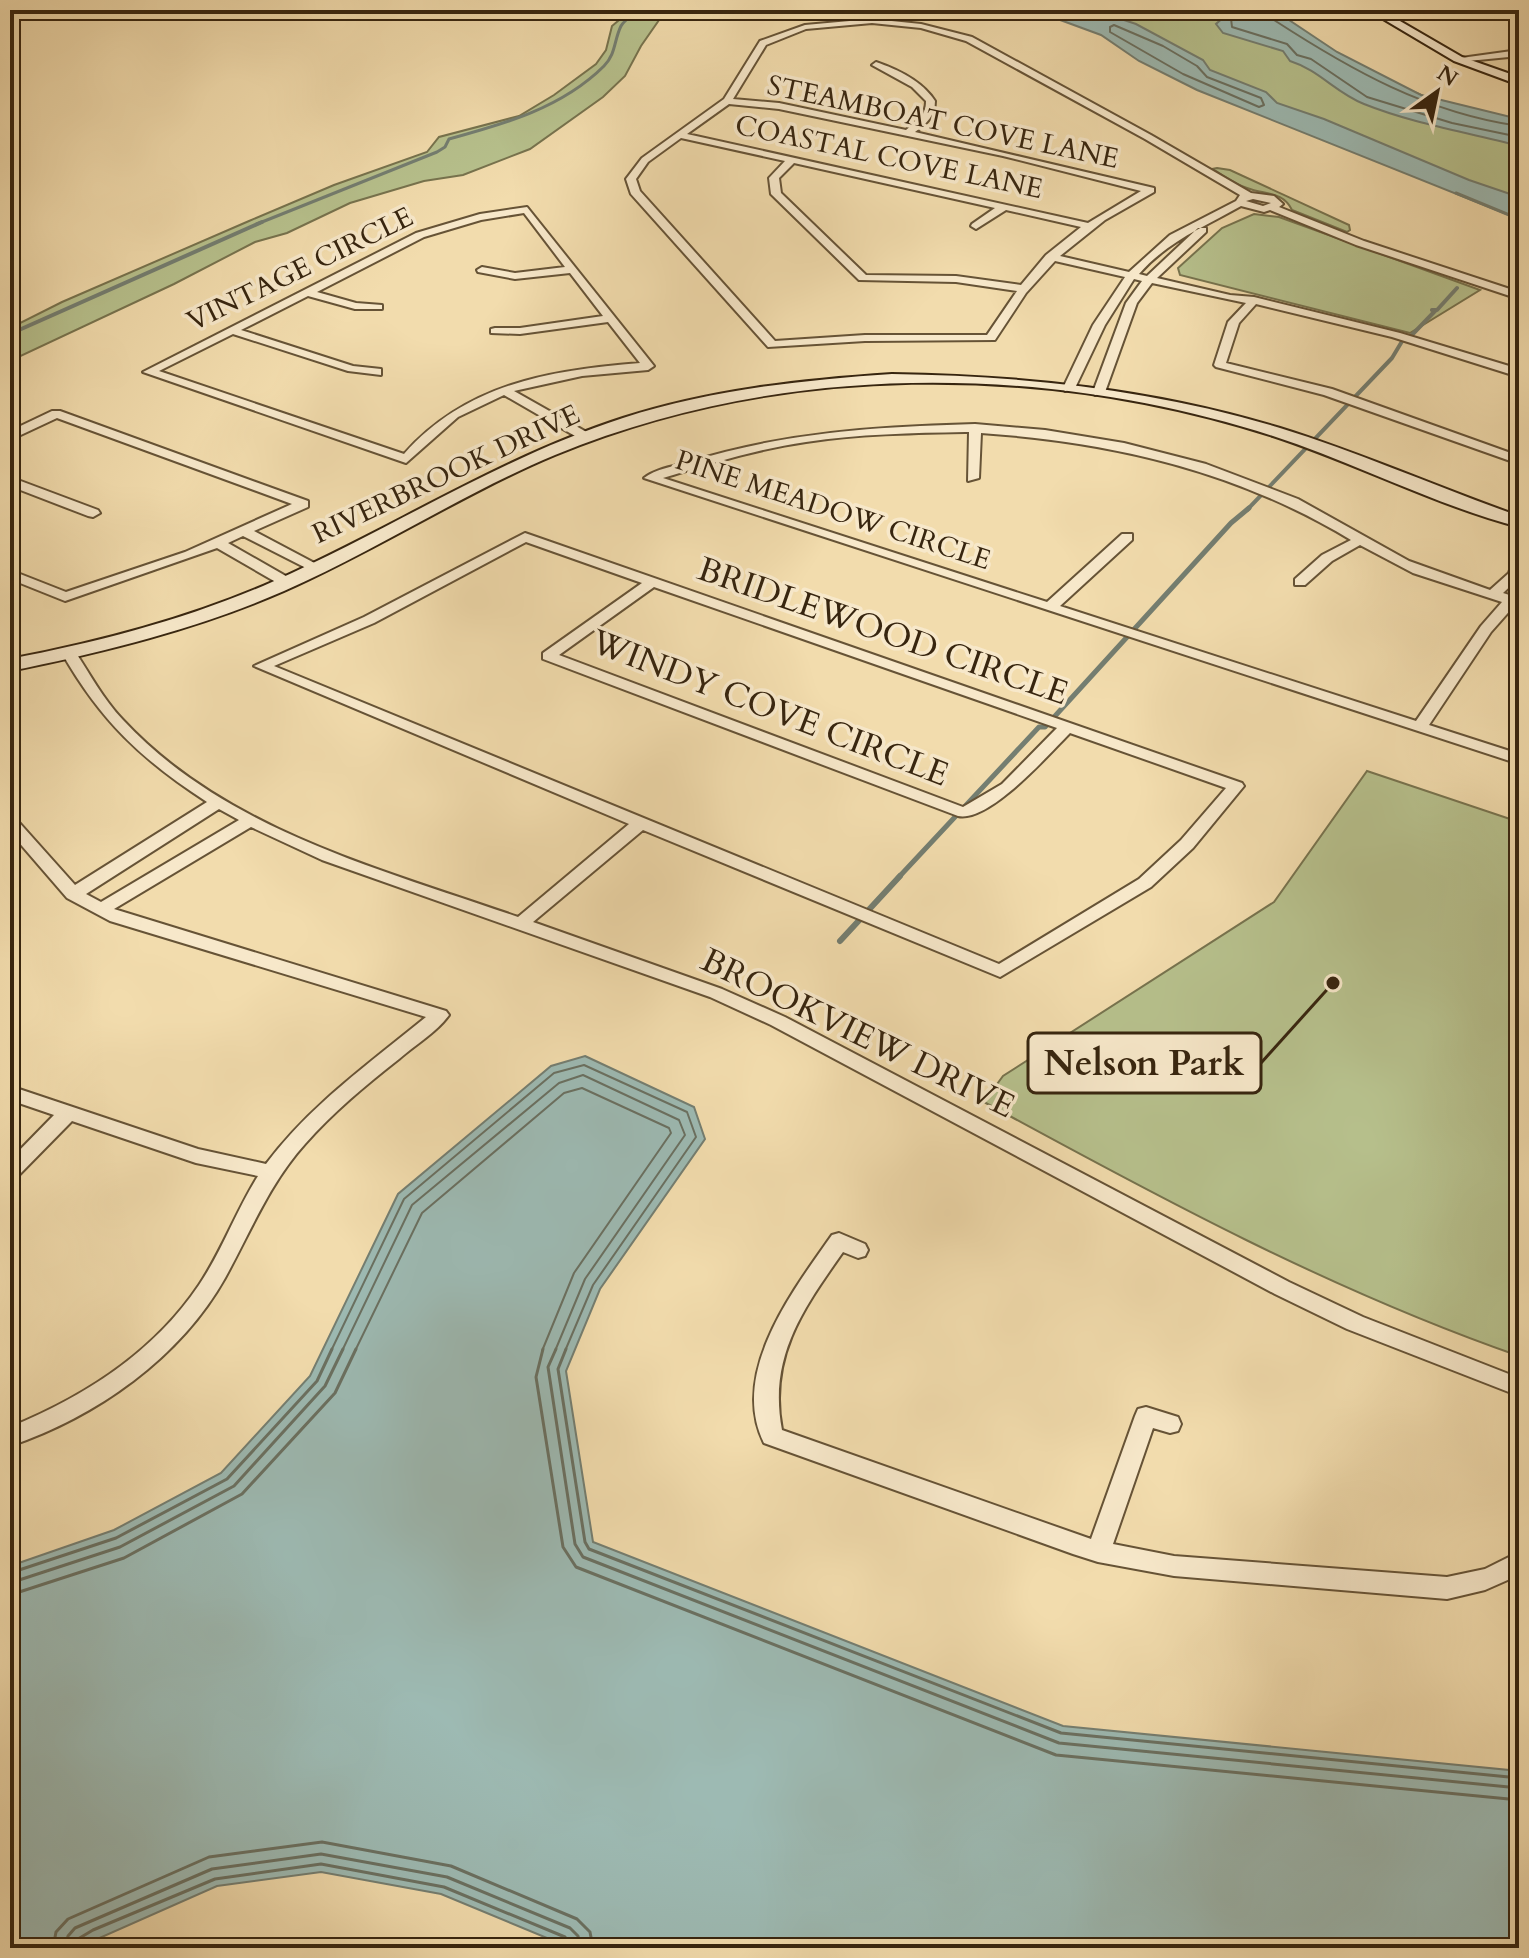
<svg xmlns="http://www.w3.org/2000/svg" width="1529" height="1958" viewBox="0 0 1529 1958" font-family="Cardo,serif">
<style>
.green{fill:#b7c18d;stroke:#77734e;stroke-width:2}
.water{fill:#9dbab3;stroke:#747e71;stroke-width:2}
.lines{fill:none;stroke-linecap:round;stroke-linejoin:round}
.shore-far1{stroke:#6a7061;stroke-width:2}
.shore{stroke:#6a7061;stroke-width:3}
.stream-far3{stroke:#747e71;stroke-width:3}
.stream-far2{stroke:#747e71;stroke-width:4}
.stream-far1{stroke:#747e71;stroke-width:5}
.stream{stroke:#747e71;stroke-width:6}
.street-casing{stroke:#665336;stroke-width:4}
.secondary-casing{stroke:#37250f;stroke-width:4}
.street{fill:#f7e8ca;fill-rule:evenodd}
.secondary{fill:#f7e8ca;fill-rule:evenodd}
.labels{text-anchor:middle;dominant-baseline:central;stroke-width:7;stroke-linejoin:round;paint-order:stroke}
.far-street-label{font-size:28px;fill:#37250f;stroke:#f7e8ca}
.street-label{font-size:34px;fill:#37250f;stroke:#f7e8ca}
.leader{fill:none;stroke:#37250f;stroke-width:3}
.callout-dot{fill:#37250f;stroke:#f7e8ca;stroke-width:3}
.callout{fill:#f7e8ca;stroke:#37250f;stroke-width:3}
.callout-label{font-size:36px;text-anchor:middle;font-weight:bold;fill:#37250f}
</style>
<rect width="100%" height="100%" fill="#f2dcad"/>
<filter id="stains"><feTurbulence type="fractalNoise" baseFrequency=".0025" numOctaves="4"/><feColorMatrix values="0 0 0 0 .2 0 0 0 0 .09 0 0 0 0 .02 0 0 0 .5 -.17"/></filter>
<radialGradient id="worn" r=".72"><stop offset=".6" stop-color="#630" stop-opacity="0"/><stop offset="1" stop-color="#630" stop-opacity=".3"/></radialGradient>
<path class="green" d="M 631,10 L 666,10 L 641,46 L 625,76 L 603,97 L 530,149 L 463,175 L 424,181 L 350,203 L 287,233 L 255,242 L 174,284 L 10,361 L 10,328 L 62,302 L 249,221 L 334,185 L 427,152 L 439,137 L 519,116 L 554,95 L 596,64 L 606,50 L 612,26 Z
M 1081,10 L 1228,10 L 1519,138 L 1519,204 L 1310,120 Z
M 1217,168 L 1230,170 L 1349,225 L 1350,230 L 1347,232 L 1292,210 C 1283,191 1265,195 1247,188 C 1235,184 1223,175 1212,169 Z
M 1254,214 L 1279,217 L 1480,290 L 1410,333 L 1180,275 L 1178,268 L 1222,228 Z
M 1367,771 L 1519,822 L 1519,1356 C 1332,1291 1158,1197 984,1102 L 1003,1076 L 1274,902 Z"/>
<path class="water" d="M 1033,10 L 1094,10 L 1136,24 L 1203,60 L 1210,70 L 1266,92 L 1277,103 L 1324,119 L 1469,180 L 1519,197 L 1519,219 L 1197,90 L 1139,61 L 1101,35 Z
M 1217,10 L 1274,10 L 1337,52 L 1421,95 L 1519,119 L 1519,146 C 1467,132 1414,124 1364,104 C 1336,93 1319,70 1290,61 L 1283,51 L 1223,33 L 1216,24 L 1225,16 Z
M 585,1056 L 694,1107 L 705,1139 L 600,1289 L 566,1371 L 593,1542 L 1063,1726 L 1519,1771 L 1519,1948 L 571,1948 L 441,1894 L 321,1872 L 217,1886 L 77,1948 L 10,1948 L 10,1566 L 114,1530 L 221,1473 L 310,1376 L 398,1194 L 551,1066 Z"/>
<g class="lines">
<path class="shore-far1" d="M 1230,10 L 1232,27 L 1287,44 L 1297,55 L 1311,59 L 1367,97 L 1452,123 L 1519,137
M 1271,10 L 1274,20 C 1351,70 1427,113 1519,126
M 1114,25 L 1163,46 L 1197,66 L 1207,77 L 1261,98 L 1264,105 L 1259,107 L 1183,74 L 1110,32 L 1110,27 Z
M 331,1351 L 404,1199 L 554,1073 L 584,1065 L 687,1112 L 696,1137 L 593,1285 L 565,1351
M 342,1351 L 412,1205 L 559,1083 L 583,1075 L 679,1120 L 685,1135 L 585,1279 L 555,1351
M 355,1351 L 422,1213 L 564,1093 L 582,1088 L 669,1128 L 671,1133 L 574,1273 L 542,1351"/>
<path class="shore" d="M 543,1349 L 536,1377 L 563,1547 L 576,1567 L 1056,1755 L 1519,1800
M 556,1349 L 548,1367 L 575,1544 L 583,1557 L 1059,1743 L 1519,1788
M 566,1349 L 558,1369 L 585,1542 L 589,1549 L 1061,1733 L 1519,1778
M 10,1573 L 116,1538 L 227,1479 L 317,1381 L 332,1349
M 10,1583 L 120,1547 L 234,1486 L 325,1386 L 343,1349
M 10,1595 L 124,1558 L 242,1494 L 335,1393 L 356,1349
M 53,1948 L 56,1932 L 68,1919 L 209,1857 L 322,1842 L 451,1866 L 577,1919 L 590,1932 L 593,1948
M 65,1948 L 68,1936 L 75,1928 L 212,1869 L 321,1854 L 447,1877 L 570,1928 L 578,1936 L 581,1948
M 75,1948 L 78,1939 L 93,1930 L 215,1879 L 321,1864 L 444,1887 L 565,1937 L 571,1948"/>
<path class="stream-far3" d="M 1456,193 L 1519,219
M 257,224 L 437,152 L 445,147 L 449,139 C 504,124 562,108 604,66 C 616,54 614,40 621,26 C 624,20 633,15 639,10"/>
<path class="stream-far2" d="M 10,334 L 262,222
M 1247,510 L 1392,358 L 1404,338 L 1409,338 L 1435,311 L 1432,310 L 1437,310 L 1457,288"/>
<path class="stream-far1" d="M 898,878 L 1039,727 L 1045,727 L 1231,523 L 1249,508"/>
<path class="stream" d="M 840,941 L 900,876"/>
<defs>
<path id="street" d="M 872,19 L 921,24 L 972,37 L 1151,135 L 1251,193 L 1274,196 L 1283,204 L 1279,207 L 1364,241 L 1519,292 L 1519,299 L 1356,245 L 1270,210 L 1264,212 L 1241,206 C 1204,227 1168,241 1139,274 L 1147,276 L 1198,228 L 1206,228 L 1206,232 L 1157,278 L 1230,295 L 1254,297 L 1400,333 L 1519,369 L 1519,377 L 1392,337 L 1256,304 L 1239,323 L 1226,363 L 1332,389 L 1519,456 L 1519,464 L 1324,395 L 1216,367 L 1214,365 L 1228,322 L 1246,303 L 1152,283 L 1137,303 L 1105,392 L 1095,395 L 1093,392 L 1126,303 L 1142,281 L 1134,279 L 1105,325 L 1075,388 L 1065,391 L 1063,388 L 1093,325 L 1125,277 L 1055,261 L 1026,293 L 995,340 L 865,341 L 768,347 L 631,194 L 626,179 L 642,158 L 724,99 L 760,41 L 805,25 ZM 872,23 L 921,28 L 966,41 L 1145,139 L 1240,195 L 1236,201 L 1170,235 L 1129,272 L 1060,256 L 1105,220 L 1154,192 L 1154,188 L 915,132 C 927,123 935,116 935,101 C 922,81 899,70 876,62 L 872,65 L 912,87 L 926,101 C 926,116 918,121 906,130 L 779,103 L 733,99 L 766,45 L 806,29 ZM 729,104 L 779,109 L 1003,156 L 1141,191 L 1088,223 L 687,134 ZM 681,138 L 785,161 L 769,178 L 771,194 L 859,280 L 956,282 L 1017,291 L 987,335 L 865,335 L 775,341 L 640,191 L 636,179 L 648,162 ZM 794,163 L 995,208 L 972,224 L 971,226 L 976,229 L 1006,210 L 1081,227 L 1046,255 L 1021,285 L 956,276 L 866,275 L 781,193 L 779,178 ZM 1253,199 L 1271,203 L 1263,206 L 1246,201 Z
M 1519,50 L 1519,56 L 1458,62 L 1454,59 Z
M 527,207 L 654,366 L 648,370 L 582,376 L 514,391 L 590,434 L 590,440 L 582,440 L 504,395 L 458,417 L 406,463 L 143,372 L 416,233 L 480,214 ZM 524,213 L 565,267 L 515,273 L 482,267 L 477,270 L 478,272 L 515,279 L 570,273 L 603,316 L 520,328 L 495,328 L 491,329 L 491,333 L 520,334 L 608,322 L 640,363 C 550,370 466,384 404,454 L 159,371 L 233,334 L 348,371 L 381,375 L 381,369 L 353,366 L 241,330 L 308,296 L 355,309 L 382,309 L 382,305 L 356,303 L 317,292 L 424,237 L 481,220 Z
M 52,411 L 60,411 L 308,501 L 308,507 L 254,531 L 322,567 L 315,571 L 310,570 L 243,536 L 228,543 L 291,579 L 291,585 L 281,585 L 217,548 L 65,601 L 10,579 L 10,570 L 66,592 L 185,552 L 292,504 L 57,418 L 10,440 L 10,431 Z
M 975,424 L 1045,430 L 1124,443 L 1206,464 L 1298,499 L 1409,561 L 1490,590 L 1509,573 L 1514,558 L 1519,557 L 1519,578 L 1503,593 L 1519,598 L 1519,607 L 1514,606 L 1491,632 L 1429,725 L 1519,754 L 1519,764 L 644,478 C 655,469 675,466 689,462 C 786,432 875,427 975,424 ZM 965,432 L 969,432 L 968,481 L 979,478 L 981,433 C 1113,442 1237,471 1351,540 L 1322,555 L 1295,579 L 1295,585 L 1305,585 L 1332,561 L 1360,545 L 1413,573 L 1502,602 L 1481,626 L 1416,721 L 1060,606 L 1132,540 L 1132,534 L 1122,534 L 1047,602 L 663,478 C 710,464 757,449 806,442 C 859,434 912,433 965,432 Z
M 10,477 L 98,510 L 100,513 L 93,517 L 88,516 L 10,486 Z
M 525,533 L 1242,783 L 1244,786 L 1193,848 L 1151,887 L 1000,977 L 643,830 L 533,922 L 722,989 L 785,1017 L 1289,1282 L 1363,1317 L 1519,1378 L 1519,1396 L 1347,1329 L 1275,1294 L 771,1025 L 710,997 L 322,860 L 251,827 L 114,909 L 446,1011 L 449,1015 C 437,1032 415,1045 399,1059 C 366,1085 333,1112 305,1144 C 269,1184 251,1231 225,1278 C 180,1358 96,1417 10,1446 L 10,1427 C 84,1397 154,1352 199,1285 C 222,1251 236,1211 258,1176 L 196,1163 L 72,1121 L 17,1177 L 10,1179 L 10,1160 L 54,1115 L 10,1100 L 10,1086 L 198,1149 L 266,1164 C 310,1105 370,1063 426,1017 L 110,921 L 67,898 L 10,832 L 10,817 L 16,819 L 75,885 L 207,802 C 142,760 100,720 62,653 L 64,650 L 74,650 C 90,674 103,699 123,720 C 225,830 381,869 518,917 L 629,824 L 254,666 L 364,617 ZM 526,542 L 642,583 L 543,653 L 543,659 L 958,816 C 989,823 1049,754 1070,733 L 1226,788 L 1181,840 L 1139,879 L 999,964 L 274,666 L 374,623 ZM 654,587 L 1057,728 L 1002,784 L 963,807 L 559,655 ZM 219,809 L 239,820 L 101,902 L 86,894 Z
M 839,1233 L 865,1244 L 868,1250 L 865,1256 L 858,1258 L 843,1252 C 803,1309 768,1357 782,1430 L 1091,1539 L 1135,1416 L 1138,1409 L 1146,1407 L 1178,1417 L 1181,1424 L 1178,1431 L 1170,1433 L 1153,1428 L 1113,1544 L 1174,1556 L 1447,1577 L 1485,1569 L 1519,1552 L 1519,1575 L 1485,1590 L 1447,1599 L 1174,1576 L 1098,1562 L 1073,1554 L 764,1443 C 729,1373 794,1289 832,1235 Z"/>
<path id="secondary" d="M 1368,10 L 1381,10 L 1462,57 L 1519,77 L 1519,85 L 1454,61 Z
M 892,374 C 1024,376 1153,389 1280,428 C 1361,453 1439,488 1519,516 L 1519,527 C 1435,505 1356,463 1273,436 C 1042,362 780,362 555,455 C 462,494 377,550 284,591 C 197,629 104,652 10,671 L 10,659 C 99,642 188,619 272,582 C 390,530 499,458 623,418 C 710,390 801,380 892,374 Z"/>
</defs>
<use href="#street" class="street-casing"/>
<use href="#secondary" class="secondary-casing"/>
<use href="#street" class="street"/>
<use href="#secondary" class="secondary"/>
</g>
<g class="labels">
<g class="far-street-label">
<text transform="translate(943 122) rotate(12)">STEAMBOAT COVE LANE</text>
<text transform="translate(889 157) rotate(12)">COASTAL COVE LANE</text>
<text transform="translate(300 269) rotate(-26)">VINTAGE CIRCLE</text>
<text transform="translate(446 474) rotate(-25)">RIVERBROOK DRIVE</text>
<text transform="translate(833 510) rotate(18)">PINE MEADOW CIRCLE</text>
</g>
<g class="street-label">
<text transform="translate(883 631) rotate(19)">BRIDLEWOOD CIRCLE</text>
<text transform="translate(770 708) rotate(21)">WINDY COVE CIRCLE</text>
<text transform="translate(858 1033) rotate(26)">BROOKVIEW DRIVE</text>
</g>
</g>
<path class="leader" d="M1333 983L1261 1063"/>
<circle class="callout-dot" cx="1333" cy="983" r="8"/>
<rect class="callout" x="1028" y="1033" width="233" height="60" rx="8"/>
<g class="callout-label">
<text x="1144" y="1075">Nelson Park</text>
</g>
<rect width="1529" height="1958" fill="none" stroke="#f2dcad" stroke-width="40"/>
<rect x="12" y="12" width="1505" height="1934" fill="none" stroke="#37250f" stroke-width="4"/>
<rect x="20" y="20" width="1489" height="1918" fill="none" stroke="#37250f" stroke-width="2"/>
<g transform="translate(1437 92) rotate(33)" stroke="#f7e8ca" stroke-width="6" paint-order="stroke">
<path d="M0-6L14 30L0 20L-14 30Z" fill="#37250f"/>
<text y="-12" font-size="22" font-weight="bold" text-anchor="middle" fill="#37250f">N</text>
</g>
<rect width="100%" height="100%" filter="url(#stains)"/>
<rect width="100%" height="100%" fill="url(#worn)"/>
</svg>
